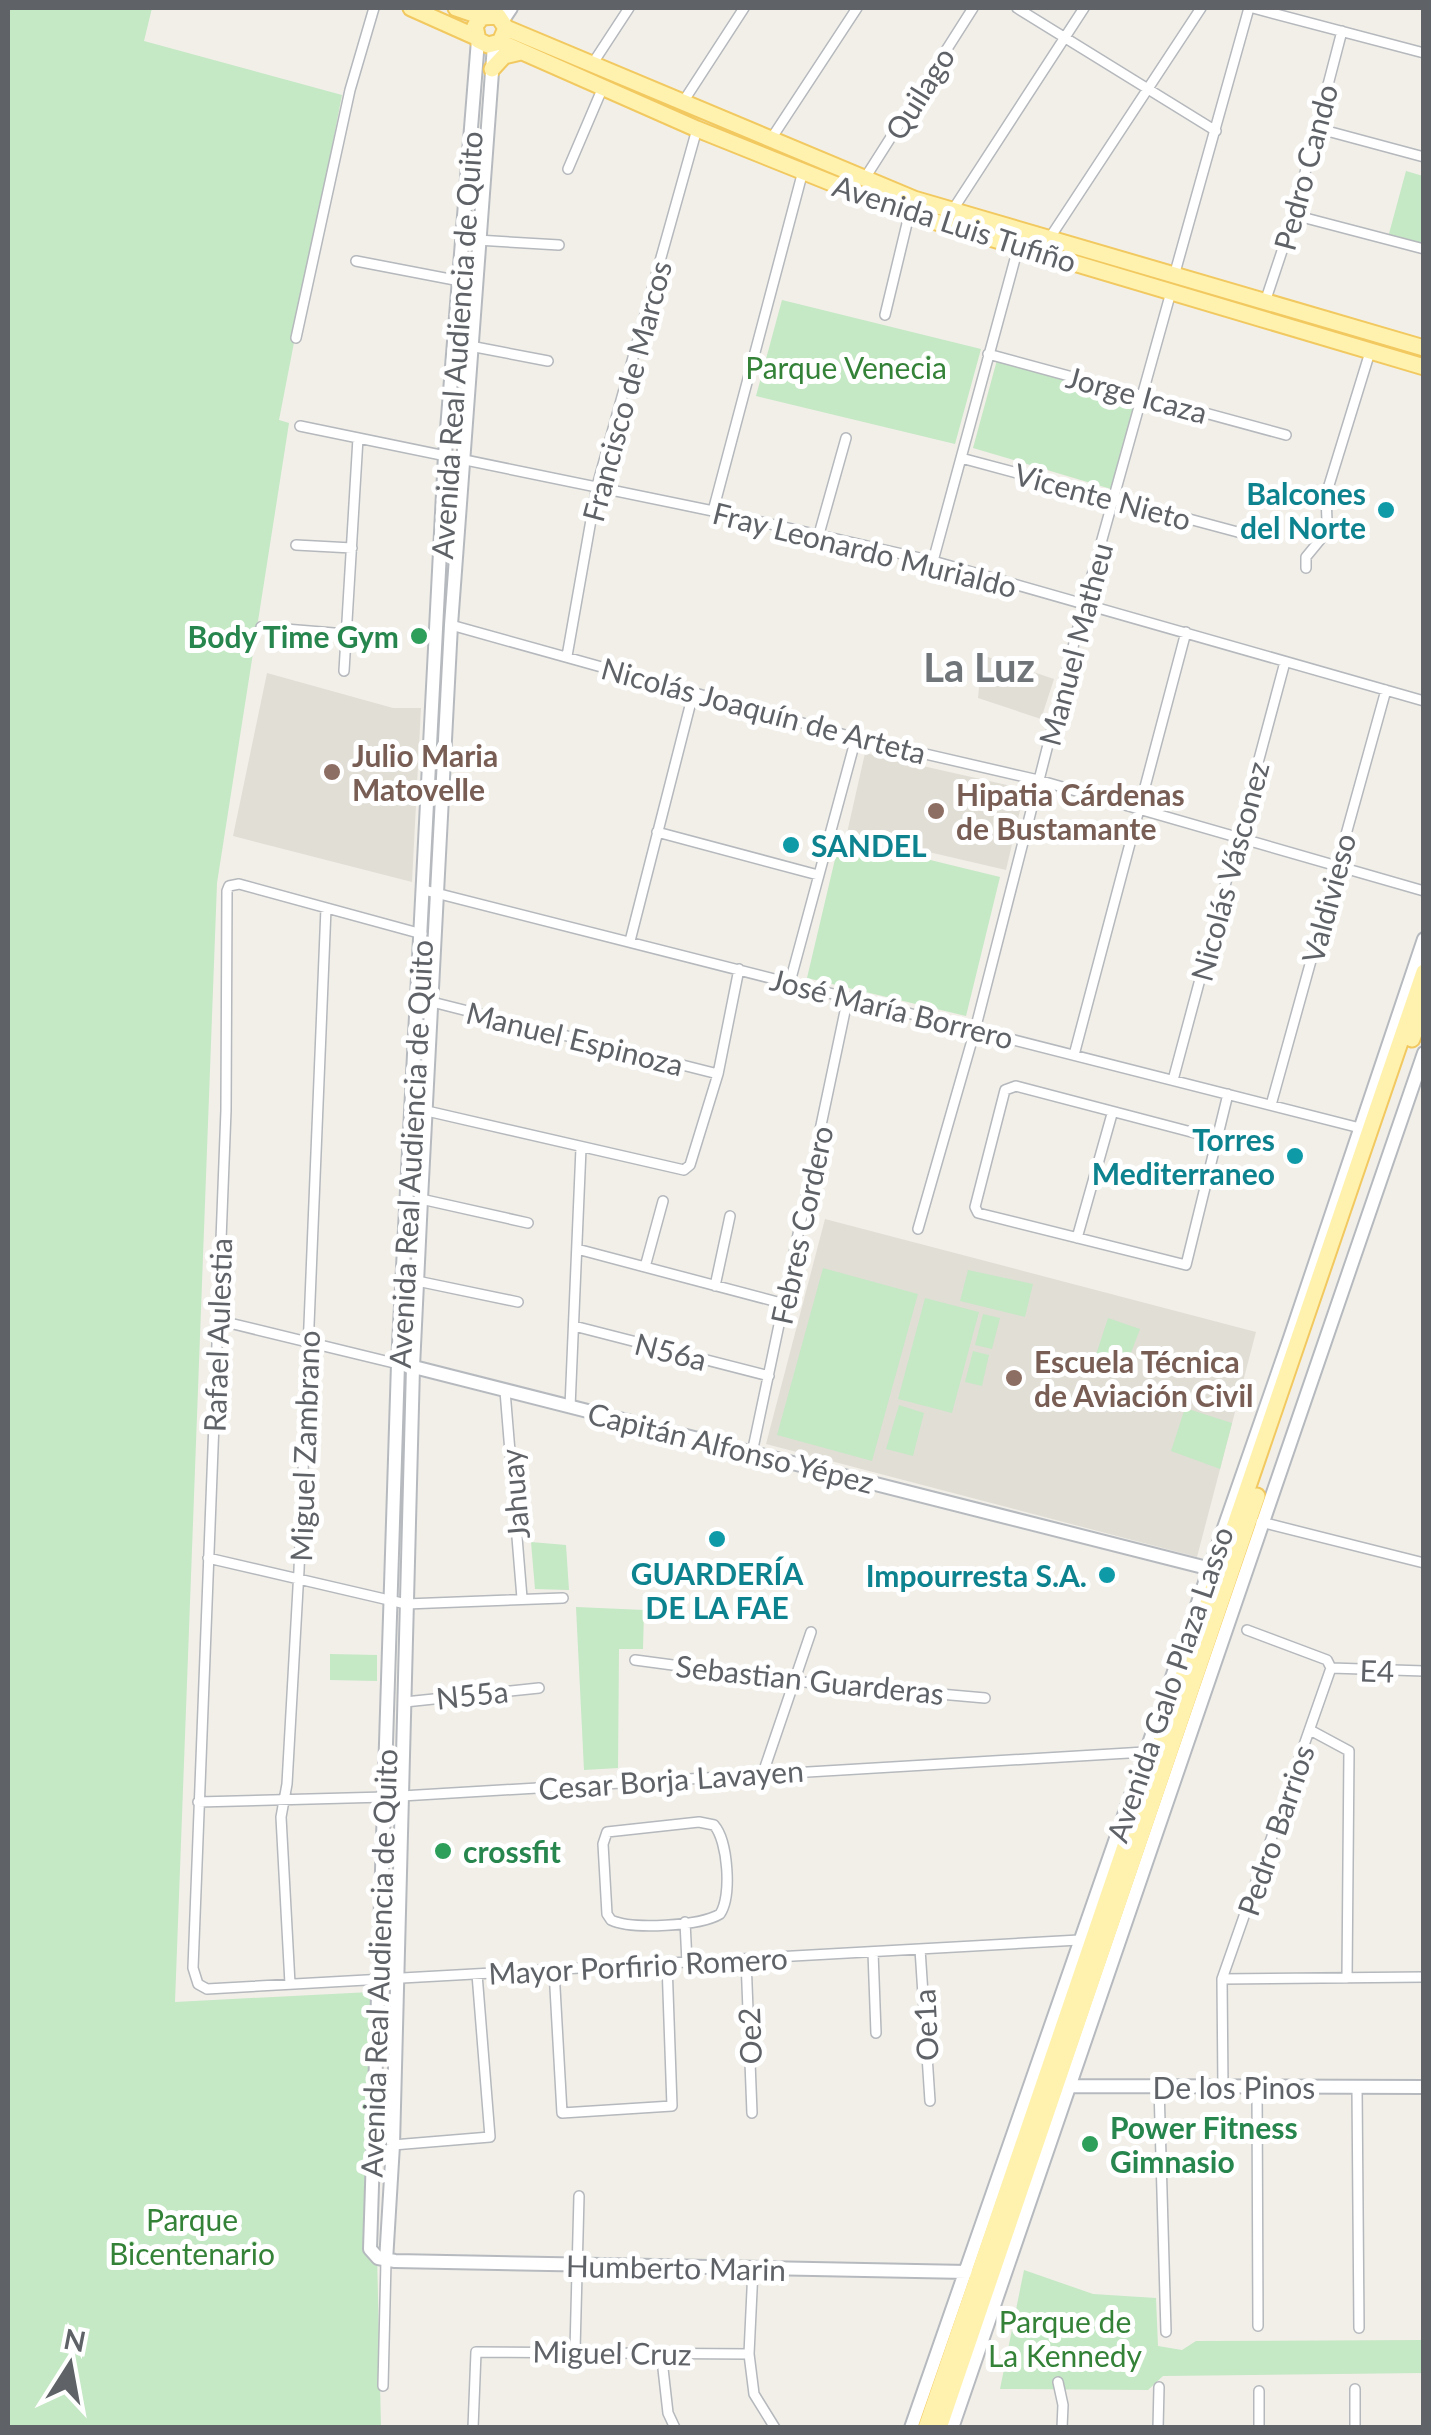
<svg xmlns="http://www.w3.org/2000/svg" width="1431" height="2435" viewBox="0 0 1431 2435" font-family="Lato,sans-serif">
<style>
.education{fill:#e1ded6}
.green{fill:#c5e8c5}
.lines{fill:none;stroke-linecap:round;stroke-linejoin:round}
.street-casing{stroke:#b5b8bc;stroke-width:12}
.secondary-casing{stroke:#b6babf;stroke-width:16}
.primary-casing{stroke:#f2c960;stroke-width:19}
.street{stroke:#fff;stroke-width:9}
.secondary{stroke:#fff;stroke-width:12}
.primary{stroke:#fff2af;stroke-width:15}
.culture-dot{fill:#0f9aa8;stroke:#fff;stroke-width:4}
.leisure-dot{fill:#2e9e5b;stroke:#fff;stroke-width:4}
.education-dot{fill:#8d6e63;stroke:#fff;stroke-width:4}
.labels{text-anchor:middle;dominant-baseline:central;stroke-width:10;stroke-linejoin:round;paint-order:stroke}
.street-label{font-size:30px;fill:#5f6368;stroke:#fff}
.park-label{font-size:30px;fill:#348238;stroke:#fff}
.culture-label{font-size:30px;font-weight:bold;fill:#0d838f;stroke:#fff;text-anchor:end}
.leisure-label{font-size:30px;font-weight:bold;fill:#27864d;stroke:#fff;text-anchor:start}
.education-label{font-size:30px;font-weight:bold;fill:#785e54;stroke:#fff;text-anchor:start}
.district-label{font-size:40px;font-weight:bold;fill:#70757a;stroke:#fff}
</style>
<rect width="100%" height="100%" fill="#f1efe8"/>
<path class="education" d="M 982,655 L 1054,679 L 1041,719 L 978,698 Z
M 267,673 L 393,708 L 421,708 L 412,882 L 233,836 Z
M 865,753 L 1025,789 L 1006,870 L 847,833 Z
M 825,1219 L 1256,1332 L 1197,1557 L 766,1444 Z"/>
<path class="green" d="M 8,8 L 152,8 L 144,41 L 342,95 L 279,420 L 289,423 L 217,883 L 175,2002 L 371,1992 L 381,2427 L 8,2428 Z
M 1406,171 L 1423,176 L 1423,251 L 1387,241 Z
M 782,300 L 981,349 L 955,444 L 756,396 Z
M 997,360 L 1135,400 L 1111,489 L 973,448 Z
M 840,838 L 1000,877 L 966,1016 L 807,978 Z
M 823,1268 L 918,1294 L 872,1461 L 777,1435 Z
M 968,1270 L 1033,1284 L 1025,1317 L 960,1301 Z
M 925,1298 L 979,1312 L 952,1413 L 898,1399 Z
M 983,1314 L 1000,1318 L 992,1349 L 975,1345 Z
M 1108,1318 L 1140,1329 L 1122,1377 L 1092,1367 Z
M 973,1351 L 989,1355 L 982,1386 L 965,1382 Z
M 899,1405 L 924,1413 L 913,1456 L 886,1449 Z
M 1185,1408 L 1232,1423 L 1220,1469 L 1171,1451 Z
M 531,1542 L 566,1545 L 569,1590 L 535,1589 Z
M 576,1607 L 644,1610 L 643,1649 L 619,1649 L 618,1768 L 584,1770 Z
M 330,1654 L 377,1655 L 377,1681 L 330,1680 Z
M 1024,2270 L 1093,2294 L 1156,2298 L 1158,2346 L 1182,2350 L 1196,2341 L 1423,2340 L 1423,2373 L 1163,2376 L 1148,2390 L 1000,2389 Z"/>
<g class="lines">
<defs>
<path id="street" d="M 1017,8 L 1216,131
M 1253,8 L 1424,53
M 593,63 L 629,8
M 683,102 L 744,8
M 1316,128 L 1424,157
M 771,139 L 857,8
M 568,169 L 603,87
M 865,178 L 973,8
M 952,211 L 1084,8
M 1294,215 L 1424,249
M 1049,239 L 1201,8
M 477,240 L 559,245
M 356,261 L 460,281
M 1174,276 L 1249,8
M 1265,302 L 1294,215 L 1342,31
M 885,315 L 910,211
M 296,338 L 350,90 L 374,8
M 470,346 L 548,361
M 988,354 L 1286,435
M 300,426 L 713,511 L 933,561 L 1424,701
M 961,458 L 1245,534
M 713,511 L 803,171
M 819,534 L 846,438
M 296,545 L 352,548
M 933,561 L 1018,248
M 1306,568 L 1306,557 L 1320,540 L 1327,521 L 1326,495 L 1370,352
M 451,625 L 856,738 L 1038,780 L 1424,891
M 261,627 L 346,634
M 567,656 L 597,486 L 697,129
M 344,671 L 358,438
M 657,832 L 818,875
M 424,890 L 1360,1128
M 422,934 L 239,884 L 229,886 L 227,891 L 226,1110 L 193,1968 L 198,1984 L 207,1989 L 1079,1940
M 630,941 L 693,694
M 790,982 L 856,738
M 432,1002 L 718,1074
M 1074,1055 L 1186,632
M 1173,1080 L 1285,662
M 1271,1105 L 1386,690
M 427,1111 L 684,1170 L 690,1165 L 718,1074 L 739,969
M 1218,1139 L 1016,1086 L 1005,1090 L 975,1207 L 978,1213 L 1186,1265 L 1228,1094
M 421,1199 L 528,1223
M 918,1229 L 975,1030 L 1084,604 L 1171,292
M 1077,1238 L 1112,1114
M 577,1249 L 785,1304
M 645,1267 L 663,1201
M 417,1281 L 518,1302
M 715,1286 L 730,1216
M 217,1320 L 398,1364
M 574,1326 L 769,1376
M 505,1391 L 522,1598
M 570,1407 L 581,1148
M 752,1453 L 848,997
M 1261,1522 L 1424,1563
M 208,1558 L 406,1604 L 563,1598
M 1247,1630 L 1327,1660 L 1331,1668
M 635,1660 L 793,1681 L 985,1698
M 1331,1668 L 1424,1671
M 405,1702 L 539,1688
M 1310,1730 L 1349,1751 L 1347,1978
M 763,1773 L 811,1632
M 198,1802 L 385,1797 L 1145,1752
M 699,1822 L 714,1825 C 728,1841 732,1896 720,1914 C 700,1926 632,1930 611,1920 L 607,1914 L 603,1844 L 607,1832 Z
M 685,1922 L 687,1962
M 920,1949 L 930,2101
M 873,1952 L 876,2033
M 746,1959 L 752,2113
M 554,1970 L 562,2113 L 672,2106 L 667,1963
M 1222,1979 L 1424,1977
M 290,1984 L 281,1817 L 287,1784 L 299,1570 L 326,908
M 1159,2087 L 1166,2332
M 1223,2087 L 1222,1979 L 1331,1668
M 1257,2087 L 1258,2326
M 1357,2088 L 1359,2328
M 393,2145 L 490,2137 L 477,1974
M 753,2269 L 749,2354 L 754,2394 L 775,2428
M 575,2350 L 579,2196
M 661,2351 L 668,2413 L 675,2428
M 1058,2382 L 1063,2405 L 1062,2428
M 383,2386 L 386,2261
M 1355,2389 L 1355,2428
M 1259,2391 L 1259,2428
M 473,2428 L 476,2352 L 749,2354
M 1158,2428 L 1159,2387"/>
<path id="secondary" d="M 503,20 L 511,8
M 478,40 L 445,455 L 398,1364 L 370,2249 L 378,2258 L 395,2261 L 967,2272
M 406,1365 L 1215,1570
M 1066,2086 L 1424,2087
M 386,2261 L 393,2145 L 413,1367 L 421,1199 L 451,625 L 494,45
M 911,2428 L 1290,1338 L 1424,939
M 952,2428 L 1424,1053"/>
<path id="primary" d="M 411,8 L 476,37
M 456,8 L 482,17 L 498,16 L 506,28 L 500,42 L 488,45 L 478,40 L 475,26 L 482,17
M 506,28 L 914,199 L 1424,348
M 500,42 L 697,129 L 909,214 L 1424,367
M 492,69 L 504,56 L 521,52
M 1412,1039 L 1424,1005
M 926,2428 L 1424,972
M 939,2428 L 1257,1496"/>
</defs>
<use href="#street" class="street-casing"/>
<use href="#secondary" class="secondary-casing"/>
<use href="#primary" class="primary-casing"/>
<use href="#street" class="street"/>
<use href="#secondary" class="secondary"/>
<use href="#primary" class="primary"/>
</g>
<g class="culture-dot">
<circle cx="1386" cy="510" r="10"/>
<circle cx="791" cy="845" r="10"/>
<circle cx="1295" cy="1156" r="10"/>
<circle cx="717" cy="1539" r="10"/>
<circle cx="1107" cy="1575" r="10"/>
</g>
<g class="leisure-dot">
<circle cx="419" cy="636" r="10"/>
<circle cx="443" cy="1851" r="10"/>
<circle cx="1090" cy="2144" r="10"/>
</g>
<g class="education-dot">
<circle cx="332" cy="772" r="10"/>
<circle cx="936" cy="811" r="10"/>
<circle cx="1014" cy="1378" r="10"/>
</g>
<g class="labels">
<g class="street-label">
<text transform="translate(919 93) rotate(-58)">Quilago</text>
<text transform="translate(1305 167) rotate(-75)">Pedro Cando</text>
<text transform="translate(955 223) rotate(18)">Avenida Luis Tufiño</text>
<text transform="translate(456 345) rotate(-86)">Avenida Real Audiencia de Quito</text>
<text transform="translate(626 391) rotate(-75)">Francisco de Marcos</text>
<text transform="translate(1137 394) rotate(15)">Jorge Icaza</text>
<text transform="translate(1103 496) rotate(15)">Vicente Nieto</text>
<text transform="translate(865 549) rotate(14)">Fray Leonardo Murialdo</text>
<text transform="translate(1075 644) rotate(-75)">Manuel Matheu</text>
<text transform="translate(764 710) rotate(15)">Nicolás Joaquín de Arteta</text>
<text transform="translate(1229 871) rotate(-75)">Nicolás Vásconez</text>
<text transform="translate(1328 898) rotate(-75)">Valdivieso</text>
<text transform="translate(892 1008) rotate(14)">José María Borrero</text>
<text transform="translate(575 1038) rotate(14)">Manuel Espinoza</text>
<text transform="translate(410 1154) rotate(-87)">Avenida Real Audiencia de Quito</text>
<text transform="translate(801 1225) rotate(-78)">Febres Cordero</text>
<text transform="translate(217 1335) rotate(-88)">Rafael Aulestia</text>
<text transform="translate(671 1351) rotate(14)">N56a</text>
<text transform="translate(304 1446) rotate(-88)">Miguel Zambrano</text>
<text transform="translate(731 1447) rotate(14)">Capitán Alfonso Yépez</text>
<text transform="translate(514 1494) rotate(-95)">Jahuay</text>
<text transform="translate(1377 1670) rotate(2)">E4</text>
<text transform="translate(810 1679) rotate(6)">Sebastian Guarderas</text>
<text transform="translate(1169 1684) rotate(-71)">Avenida Galo Plaza Lasso</text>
<text transform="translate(472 1694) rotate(-6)">N55a</text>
<text transform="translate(671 1779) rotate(-4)">Cesar Borja Lavayen</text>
<text transform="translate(1275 1830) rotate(-71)">Pedro Barrios</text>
<text transform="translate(378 1963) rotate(-88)">Avenida Real Audiencia de Quito</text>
<text transform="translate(638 1965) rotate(-3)">Mayor Porfirio Romero</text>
<text transform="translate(925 2025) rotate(-93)">Oe1a</text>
<text transform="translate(749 2036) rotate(-92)">Oe2</text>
<text x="1234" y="2087">De los Pinos</text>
<text transform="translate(676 2267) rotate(1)">Humberto Marin</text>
<text transform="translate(612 2352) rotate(1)">Miguel Cruz</text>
</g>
<g class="park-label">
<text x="846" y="367">Parque Venecia</text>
<text x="192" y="2219">Parque<tspan x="192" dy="34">Bicentenario</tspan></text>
<text x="1065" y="2321">Parque de<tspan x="1065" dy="34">La Kennedy</tspan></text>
</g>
<g class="culture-label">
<text x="1366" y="493">Balcones<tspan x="1366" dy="34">del Norte</tspan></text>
<text x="811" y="845" text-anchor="start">SANDEL</text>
<text x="1275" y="1139">Torres<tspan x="1275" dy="34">Mediterraneo</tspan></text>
<text x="717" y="1573" text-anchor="middle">GUARDERÍA<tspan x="717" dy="34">DE LA FAE</tspan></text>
<text x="1087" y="1575">Impourresta S.A.</text>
</g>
<g class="leisure-label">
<text x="399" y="636" text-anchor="end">Body Time Gym</text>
<text x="463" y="1851">crossfit</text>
<text x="1110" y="2127">Power Fitness<tspan x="1110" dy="34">Gimnasio</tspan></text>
</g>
<g class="education-label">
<text x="352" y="755">Julio Maria<tspan x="352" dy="34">Matovelle</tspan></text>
<text x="956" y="794">Hipatia Cárdenas<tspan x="956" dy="34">de Bustamante</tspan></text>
<text x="1034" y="1361">Escuela Técnica<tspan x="1034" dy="34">de Aviación Civil</tspan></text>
</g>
<g class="district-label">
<text x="979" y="667">La Luz</text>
</g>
</g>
<rect width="1431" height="2435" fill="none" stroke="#5f6368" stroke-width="20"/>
<g transform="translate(70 2365) rotate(11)" stroke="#ffffff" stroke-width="8" paint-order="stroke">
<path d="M0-8L18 38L0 25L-18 38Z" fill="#5f6368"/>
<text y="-15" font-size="28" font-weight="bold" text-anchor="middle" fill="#5f6368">N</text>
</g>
</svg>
